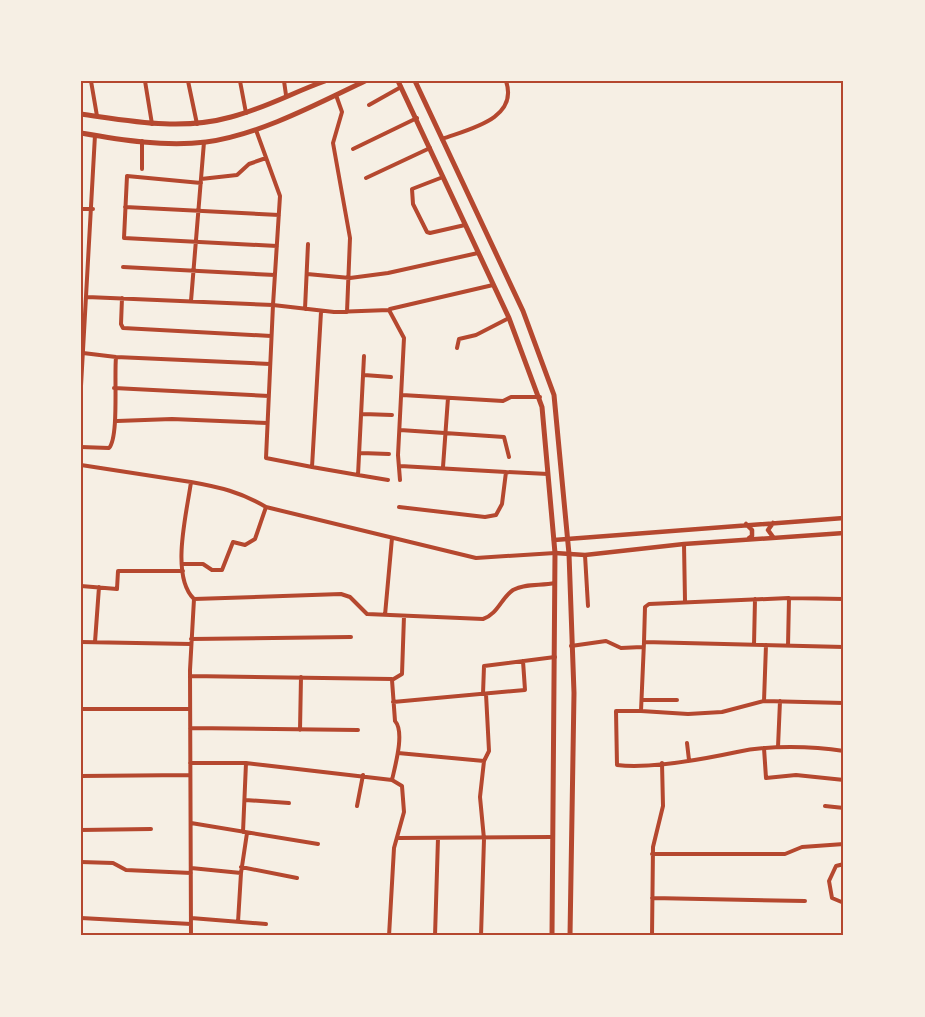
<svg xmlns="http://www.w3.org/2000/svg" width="925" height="1017" viewBox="0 0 925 1017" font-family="Rubik,sans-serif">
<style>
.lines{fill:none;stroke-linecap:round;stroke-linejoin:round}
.minor{stroke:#b5482f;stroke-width:4}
.tertiary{stroke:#b5482f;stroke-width:4.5}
.secondary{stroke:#b5482f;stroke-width:5}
.neatline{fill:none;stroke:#b5482f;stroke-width:2}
</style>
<rect width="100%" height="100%" fill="#f6efe4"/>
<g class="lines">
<path class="minor" d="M 91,81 L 97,116
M 145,81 L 152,124
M 188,81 L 197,124
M 240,81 L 246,113
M 284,81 L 286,95
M 336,95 L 342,112 L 333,143 L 350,238 L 347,312
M 369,105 L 401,87
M 256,130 L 280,196 L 273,305 L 334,312 L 389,310 L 404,338 L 398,455 L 400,480
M 442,139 C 469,129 519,119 506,81
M 353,149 L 417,118
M 142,169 L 142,141
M 443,177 L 412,189 L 413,204 L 427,232 L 430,233 L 465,225
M 366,178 L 430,148
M 201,179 L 237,175 L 249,164 L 266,158
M 201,183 L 127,176 L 124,238 L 277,246
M 125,207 L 279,215
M 81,209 L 93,209
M 123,267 L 275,275
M 307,274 L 350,278 L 388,273 L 478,253
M 87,297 L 273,305 L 266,458 L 312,467 L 321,312
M 122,298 L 121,324 L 123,328 L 271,336
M 191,301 L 204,142
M 305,309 L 308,244
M 390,309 L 493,285
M 457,348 L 459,339 L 476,335 L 509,318
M 83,353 L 116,357 L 270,364
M 364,375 L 391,377
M 81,386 L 95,135
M 114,388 L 269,396
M 402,395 L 503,401 L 511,397 L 540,397
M 363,414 L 392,415
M 117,421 L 172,419 L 267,423
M 400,430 L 504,437 L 509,457
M 81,447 L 109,448 C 119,437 114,377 116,357
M 361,453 L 389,454
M 81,465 L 191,482 C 187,512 170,576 194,599 L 190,670 L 191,936
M 400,466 L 506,472
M 312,467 L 358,475 L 364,356
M 443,467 L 448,398
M 358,475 L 388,480
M 191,482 C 219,487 241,492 266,507
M 399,507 L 485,517 L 496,515 L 502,504 L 506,472 L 548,474
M 684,544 L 685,601
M 585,555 L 588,606
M 182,564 L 203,564 L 212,570 L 222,570 L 233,542 L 245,545 L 255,539 L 266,507 L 476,558 L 555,553
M 81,586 L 117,589 L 118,571 L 183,571
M 194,599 L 341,594 L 350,597 L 367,614 L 483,619 C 498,614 501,598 513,590 C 525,583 541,586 555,583
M 844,599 L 789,598 L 649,604 L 645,607 L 644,642 L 844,647
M 385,615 L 392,538
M 191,639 L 351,637
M 81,642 L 191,644
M 95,642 L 99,587
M 644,642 L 641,711 L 688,714 L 722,712 L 764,701 L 844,703
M 754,645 L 755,599
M 571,646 L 606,641 L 621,648 L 642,647
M 788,646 L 789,598
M 190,676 L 392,679
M 483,694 L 484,666 L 555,657
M 642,700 L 677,700
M 764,701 L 766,645
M 393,702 L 525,690 L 523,661
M 81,709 L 190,709
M 641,711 L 616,711 L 617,765 C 651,769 704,759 737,752 C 769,745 812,746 844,751
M 190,728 L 358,730
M 300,730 L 301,677
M 687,743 L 689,760
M 778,747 L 780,701
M 764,748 L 766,778 L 796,775 L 844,780
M 398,753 L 484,761
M 190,763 L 246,763 L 392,780 L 402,786 L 404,812 L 394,848 L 389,936
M 81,776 L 190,775
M 392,780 C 395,766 405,732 395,721 L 392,680 L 402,674 L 404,616
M 245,800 L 289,803
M 357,806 L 363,775
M 825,806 L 844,808
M 191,823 L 318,844
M 81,830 L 151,829
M 243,832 L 246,763
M 398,838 L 552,837
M 652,854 L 785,854 L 802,847 L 844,844
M 81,862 L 113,863 L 126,870 L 191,873
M 844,864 L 836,866 L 829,881 L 832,898 L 844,903
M 241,867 L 297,878
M 191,868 L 241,873
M 652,898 L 805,901
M 81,918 L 191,924
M 191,918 L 266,924
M 238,922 L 241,873 L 247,833
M 435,936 L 438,838
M 481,936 L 484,839 L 480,797 L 484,761 L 489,751 L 486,694
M 652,936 L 653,847 L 663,806 L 662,763"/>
<path class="tertiary" d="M 746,524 L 752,530 L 752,536 L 749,538
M 773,537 L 768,530 L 773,523
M 554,540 L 844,518
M 555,553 L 585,555 L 684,544 L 844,533"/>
<path class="secondary" d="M 398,81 L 509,318 L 542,407 L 555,553 L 552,936
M 415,81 L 523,311 L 554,395 L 569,554 L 574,693 L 570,936
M 81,114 C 131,121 181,131 231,117 C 263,109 294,92 325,81
M 81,133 C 121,140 165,147 206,142 C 259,135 317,104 365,81"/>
</g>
<rect width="925" height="1017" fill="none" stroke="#f6efe4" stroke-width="165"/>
<rect x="82" y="82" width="760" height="852" class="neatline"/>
</svg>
